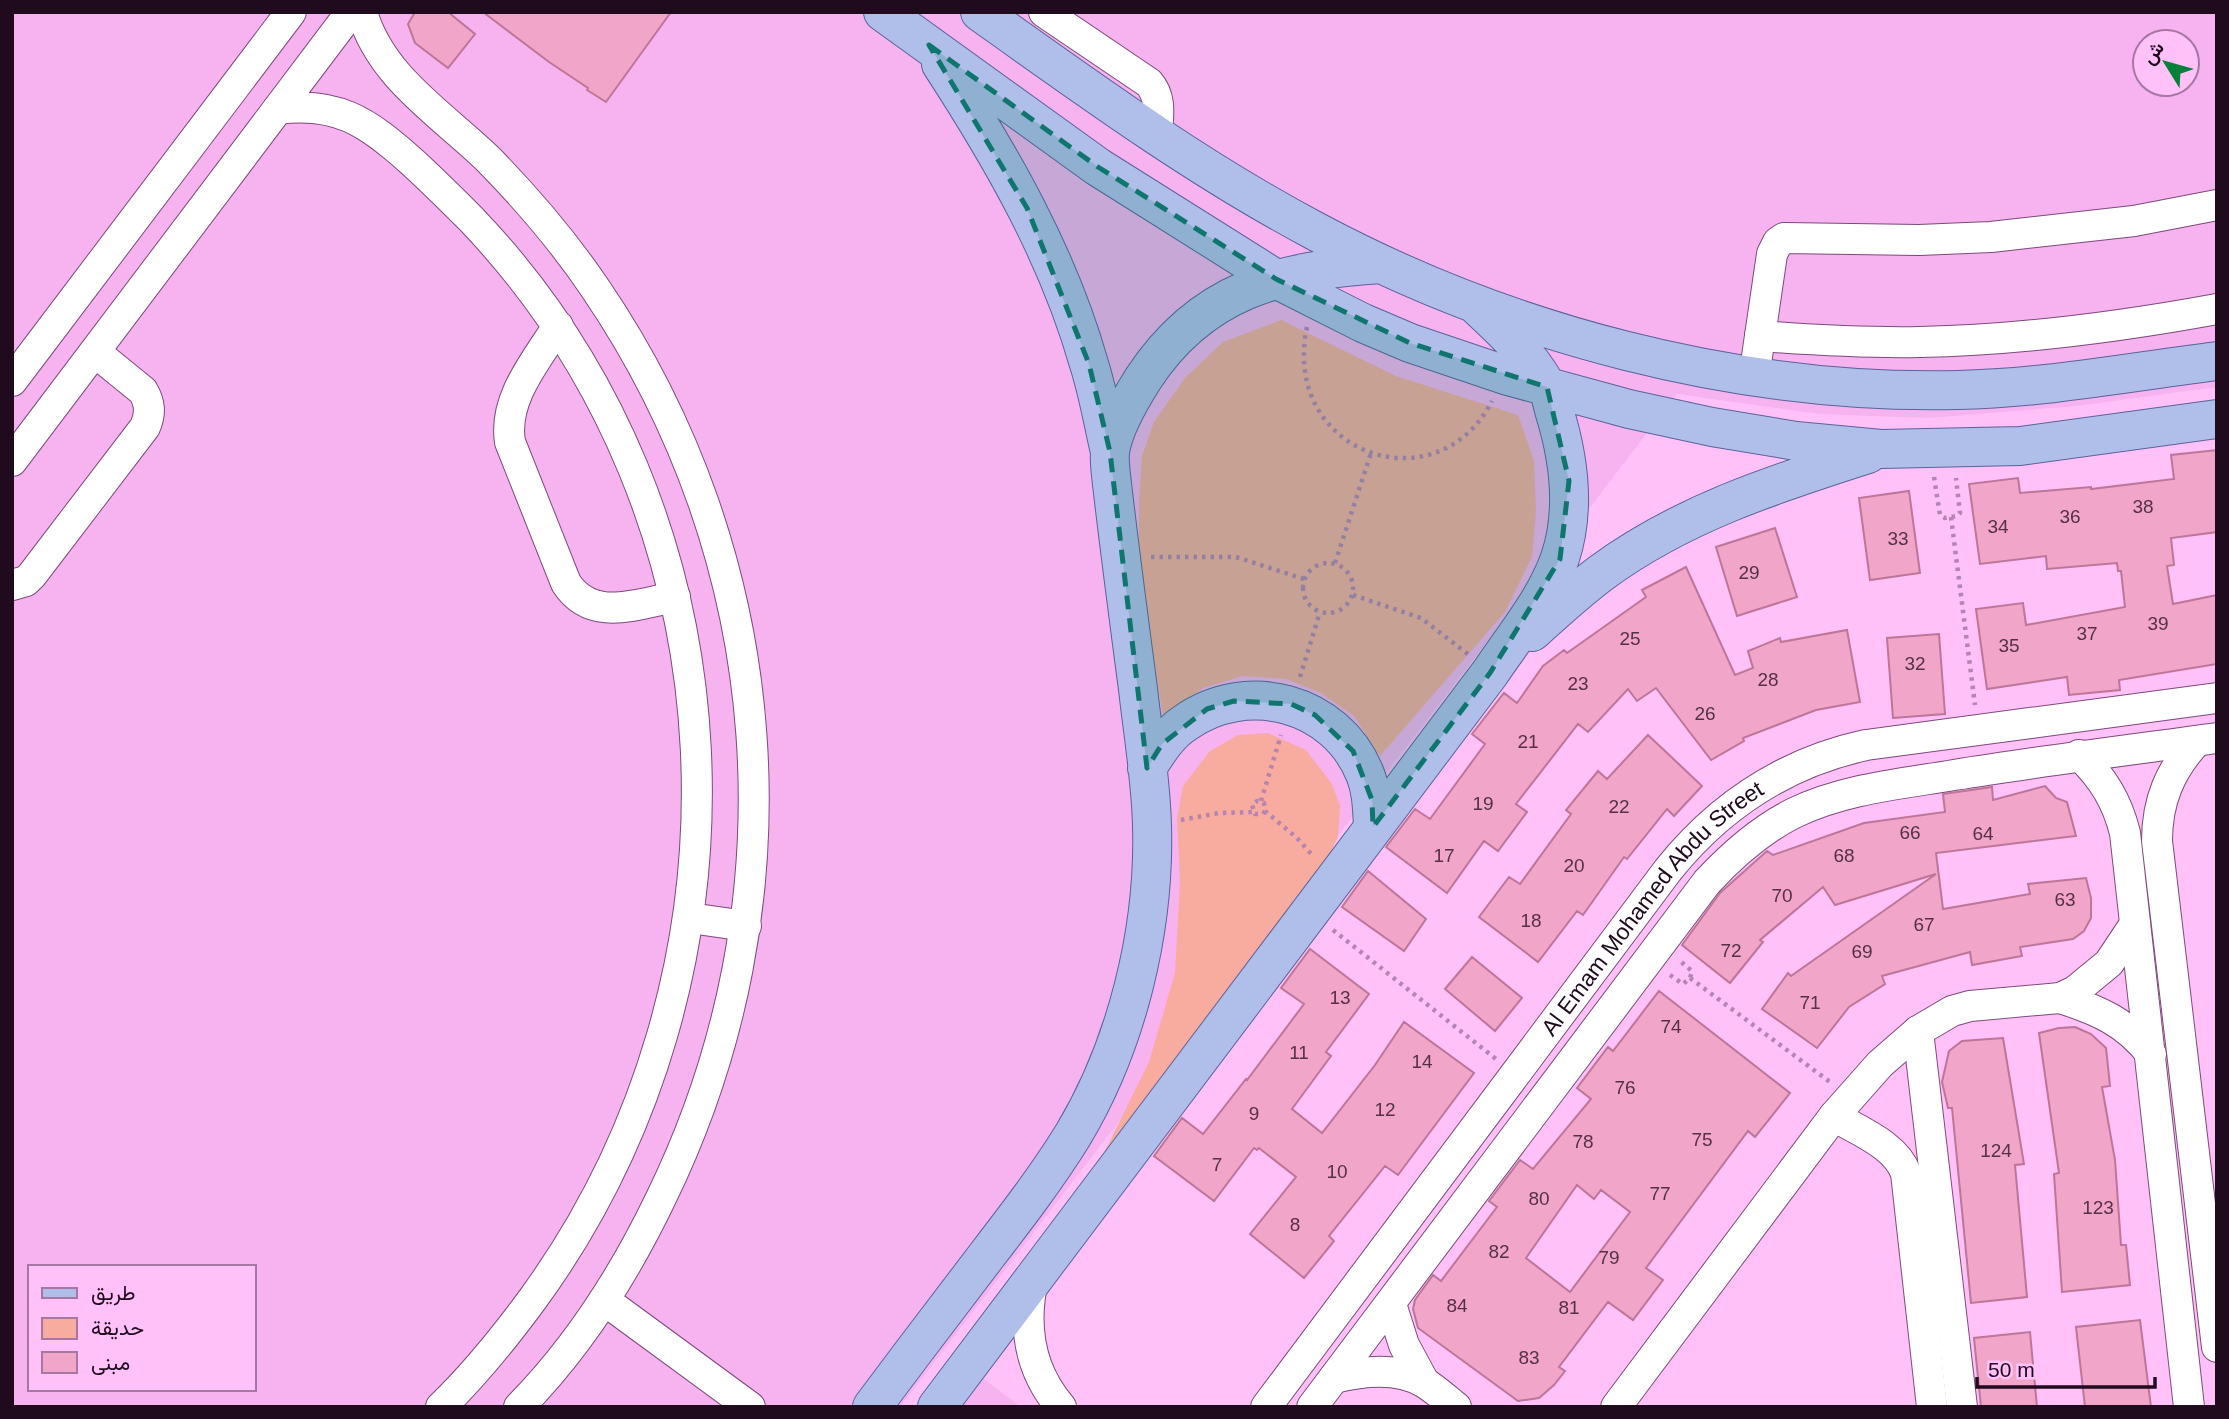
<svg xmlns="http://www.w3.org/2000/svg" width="2229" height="1419" viewBox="0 0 2229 1419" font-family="Helvetica,Vazirmatn,sans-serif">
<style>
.built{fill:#f6b3f0;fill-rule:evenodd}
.green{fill:#f7ac9f}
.building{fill:#f1a5c9;stroke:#bd7598;stroke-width:2;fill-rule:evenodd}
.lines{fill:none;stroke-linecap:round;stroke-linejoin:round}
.minor-casing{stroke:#7e497a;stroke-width:32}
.major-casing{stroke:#5b629a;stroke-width:40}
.path{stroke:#b584b0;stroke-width:4.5;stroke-dasharray:3.5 5;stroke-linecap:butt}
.minor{stroke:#fff;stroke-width:30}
.major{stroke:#b0beea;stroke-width:38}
.marked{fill:#0f766e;fill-opacity:0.2;stroke:#0f766e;stroke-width:5;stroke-dasharray:14 9;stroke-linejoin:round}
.labels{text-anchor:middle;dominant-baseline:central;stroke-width:7;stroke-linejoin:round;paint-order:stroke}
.number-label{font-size:19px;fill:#543149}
.street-label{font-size:23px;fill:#200a1e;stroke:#ffc1f8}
</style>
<rect width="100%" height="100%" fill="#ffc1f8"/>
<path class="built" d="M 12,12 L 2217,12 L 2217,387 L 2077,406 L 1928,418 L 1820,414 L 1677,394 L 900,1407 L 12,1407 ZM 2145,42 L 2187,42 L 2187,84 L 2145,84 ZM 30,1267 L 254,1267 L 254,1389 L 30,1389 Z
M 953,1356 L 1021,1407 L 914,1407 Z"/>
<path class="green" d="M 1281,320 L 1396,376 L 1518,415 L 1534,461 L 1536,512 L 1532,557 L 1505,612 L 1380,756 L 1354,716 L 1321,693 L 1286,679 L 1243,676 L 1203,688 L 1164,720 L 1139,576 L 1139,499 L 1142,456 L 1154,422 L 1185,378 L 1223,342 Z
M 1268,733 L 1306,750 L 1332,784 L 1340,806 L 1338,837 L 1324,866 L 1109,1155 L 1105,1151 L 1149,1062 L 1175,973 L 1180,881 L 1177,819 L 1183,786 L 1210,751 L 1238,735 Z"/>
<path class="building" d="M 415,12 L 448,12 L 475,34 L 448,68 L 415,43 L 408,24 Z
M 483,12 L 671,12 L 606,102 L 587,90 L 588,88 L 549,62 Z
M 2217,450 L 2217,532 L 2171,538 L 2174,565 L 2167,566 L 2173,604 L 2217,595 L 2217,664 L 2119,680 L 2120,690 L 2069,695 L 2067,677 L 1987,689 L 1976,609 L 2023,603 L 2026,625 L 2125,607 L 2121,571 L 2118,571 L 2117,563 L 2047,569 L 2046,556 L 1980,564 L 1969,484 L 2018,478 L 2020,493 L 2091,487 L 2091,489 L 2174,479 L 2171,455 Z
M 1909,491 L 1920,573 L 1870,580 L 1859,498 Z
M 1775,528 L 1797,597 L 1737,616 L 1716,547 Z
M 1686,567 L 1735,675 L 1753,668 L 1748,651 L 1780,638 L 1781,642 L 1847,630 L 1860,702 L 1816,710 L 1743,738 L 1744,741 L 1711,760 L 1656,688 L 1637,701 L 1628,689 L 1588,732 L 1578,724 L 1516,804 L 1527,812 L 1498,851 L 1484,841 L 1447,893 L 1386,847 L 1415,809 L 1430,819 L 1485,744 L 1472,734 L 1504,693 L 1517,703 L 1543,666 L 1564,650 L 1567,653 L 1646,597 L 1642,590 Z
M 1939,634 L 1945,714 L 1893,718 L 1887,638 Z
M 1648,735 L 1702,786 L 1674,816 L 1667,809 L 1627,859 L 1624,857 L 1583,915 L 1577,911 L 1538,962 L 1479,917 L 1509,877 L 1520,884 L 1571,814 L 1566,810 L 1598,771 L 1607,779 Z
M 2045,786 L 2056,798 L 2067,802 L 2076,836 L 1936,853 L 1943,909 L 2030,894 L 2028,884 L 2086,878 L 2091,898 L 2091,918 L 2084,931 L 2073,939 L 2020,947 L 2022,956 L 1972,965 L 1970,952 L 1882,976 L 1885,984 L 1849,1007 L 1817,1048 L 1762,1009 L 1788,973 L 1791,976 L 1936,874 L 1835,905 L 1823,887 L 1760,940 L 1763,942 L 1730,983 L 1682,945 L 1720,893 L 1767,851 L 1773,855 L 1864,823 L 1945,812 L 1943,794 L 1992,787 L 1993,800 Z
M 1368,871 L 1426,919 L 1404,951 L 1342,907 Z
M 1310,949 L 1369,994 L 1326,1052 L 1331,1056 L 1292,1109 L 1322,1133 L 1375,1065 L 1404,1022 L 1474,1073 L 1398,1175 L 1385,1166 L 1329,1236 L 1334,1241 L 1304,1278 L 1250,1234 L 1296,1177 L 1259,1148 L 1257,1150 L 1254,1148 L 1214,1201 L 1154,1156 L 1182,1118 L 1203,1134 L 1246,1079 L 1247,1080 L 1304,1004 L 1281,988 Z
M 1472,957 L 1522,998 L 1495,1031 L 1445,989 Z
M 1659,991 L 1790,1093 L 1755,1137 L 1748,1131 L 1646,1268 L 1663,1280 L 1633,1320 L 1608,1302 L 1559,1367 L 1565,1371 L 1554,1385 L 1539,1398 L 1518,1401 L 1418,1328 L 1413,1309 L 1415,1300 L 1433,1275 L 1441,1281 L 1497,1207 L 1489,1201 L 1520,1160 L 1533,1169 L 1591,1099 L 1577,1088 L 1608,1047 L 1613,1051 ZM 1577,1185 L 1594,1199 L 1601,1190 L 1630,1212 L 1570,1292 L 1526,1258 Z
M 2075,1027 L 2091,1034 L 2106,1048 L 2110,1086 L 2102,1087 L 2115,1160 L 2121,1245 L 2126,1245 L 2130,1285 L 2062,1292 L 2054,1174 L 2059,1173 L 2039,1033 L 2059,1028 Z
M 2003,1038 L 2024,1164 L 2015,1165 L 2027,1297 L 1971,1303 L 1952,1108 L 1948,1108 L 1942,1082 L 1949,1051 L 1962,1041 Z
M 2140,1320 L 2151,1407 L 2085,1407 L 2076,1327 Z
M 2030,1332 L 2037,1407 L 1981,1407 L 1974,1338 Z"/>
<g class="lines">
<defs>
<g id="minor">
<path d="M 362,12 C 380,77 443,115 489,160 C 528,200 564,242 595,288 C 780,559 805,903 661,1198 C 625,1273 578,1347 519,1407"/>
<path d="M 1044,12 L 1149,83 C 1162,98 1158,116 1157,134"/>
<path d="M 278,109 C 337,101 367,122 410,160 C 431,179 451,199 471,219 C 752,513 769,976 532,1300 C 504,1338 474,1375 441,1407"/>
<path d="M 558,326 C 536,361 503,399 510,442 L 566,583 C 592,623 636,604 675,597"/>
<path d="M 1760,336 C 1813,340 1866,343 1920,342 C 2020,340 2119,327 2217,309"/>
<path d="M 1754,377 L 1772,254 L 1778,242 L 1784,238 L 1919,240 L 1991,237 L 2134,221 L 2217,205"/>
<path d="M 12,381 L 291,12"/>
<path d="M 12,461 L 351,12"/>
<path d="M 12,585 L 26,581 L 32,575 L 145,427 C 151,413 150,403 143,391 L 95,352"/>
<path d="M 2197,741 C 2170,770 2157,801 2157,841 L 2217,1347"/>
<path d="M 2079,755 C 2103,778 2117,801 2125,833 L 2189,1407"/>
<path d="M 690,918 L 746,926"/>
<path d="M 2060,998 C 2098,1010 2126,1022 2151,1054"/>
<path d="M 1918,1031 L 1962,1407"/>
<path d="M 1834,1116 C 1858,1131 1895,1144 1906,1173 L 1932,1407"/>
<path d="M 1033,1279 C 1023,1325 1029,1370 1061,1407"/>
<path d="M 604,1300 L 750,1407"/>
<path d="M 1391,1304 L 1404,1345 L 1424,1382"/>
<path d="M 1334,1378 C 1362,1371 1399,1367 1425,1383 C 1436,1390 1446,1399 1456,1407"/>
<path id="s1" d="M 1266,1407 L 1668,870 C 1720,805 1784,763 1866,745 L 2217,698"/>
<path d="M 1312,1407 L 1707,882 C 1733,854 1760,830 1794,813 C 1844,789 1900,784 1954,775 C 2041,761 2129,750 2217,738"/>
<path d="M 1616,1407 L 1834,1116 L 1880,1064 L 1918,1031 L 1952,1011 L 1970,1006 L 2060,998 L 2075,991 L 2109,963 L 2135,924"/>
</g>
<path id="major" d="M 883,12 L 1098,167 L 1276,279 L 1363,323 L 1410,343 L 1508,376 L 1629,409 L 1712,427 L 1796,441 L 1881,449 L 2020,446 L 2217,419
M 980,12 C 1088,89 1198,169 1315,231 C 1508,334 1739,395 1958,390 C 2045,388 2131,372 2217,361
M 941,64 C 1002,158 1058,255 1089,364 C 1098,392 1103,422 1110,452
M 1532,632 C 1554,612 1577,591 1601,573 C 1681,514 1774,484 1868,454
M 1147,768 C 1158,751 1168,734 1185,723 C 1247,679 1336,702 1365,774 C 1372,791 1372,809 1373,827
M 872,1407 C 910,1356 948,1306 987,1255 C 1017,1216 1047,1177 1073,1135 C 1127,1045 1155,930 1152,826 C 1151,780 1143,734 1138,689 C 1129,621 1120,553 1112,484 C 1111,474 1109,462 1110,452 C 1113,430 1131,398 1143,379 C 1201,290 1280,270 1381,264
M 937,1407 L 1490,673 C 1514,637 1546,599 1560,558 C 1576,510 1569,458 1554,410 C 1552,402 1550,392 1546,385 C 1528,353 1501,328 1475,304"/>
</defs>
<use href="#minor" class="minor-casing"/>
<use href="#major" class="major-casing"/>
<path class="path" d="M 1307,327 C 1280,454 1437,508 1492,401
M 1934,477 L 1940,515 L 1945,518 L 1957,516 L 1960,513 L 1956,478
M 1951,517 L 1975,705
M 1151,557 L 1236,557 L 1304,579
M1303 588a25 25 0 1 1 50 0a25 25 0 1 1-50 0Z
M 1335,563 L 1371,453
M 1353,595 L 1421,618 L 1469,655
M 1300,677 L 1320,612
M 1261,801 L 1281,735
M 1265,811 L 1263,814 L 1255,814 L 1252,805 L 1257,801 L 1264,803 L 1265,811 L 1296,837 L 1314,857
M 1181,820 L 1219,813 L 1253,812
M 1333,930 L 1496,1059
M 1670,975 L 1683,984 L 1690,978 L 1692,971 L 1679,960
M 1690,978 L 1830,1082"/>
<use href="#minor" class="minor"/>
<use href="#major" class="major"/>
</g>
<path class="marked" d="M 929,45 L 1098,167 L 1276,279 L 1410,343 L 1547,387 L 1569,481 L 1560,559 L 1490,673 L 1373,827 L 1372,800 L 1353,751 L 1315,715 L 1291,704 L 1234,701 L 1207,709 L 1162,744 L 1147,768 L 1110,452 L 1089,364 L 1027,208 Z"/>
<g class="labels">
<g class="number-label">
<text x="2143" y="506">38</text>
<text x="2070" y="516">36</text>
<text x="1998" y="526">34</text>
<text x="1898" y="538">33</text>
<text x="1749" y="572">29</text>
<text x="2158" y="623">39</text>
<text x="2087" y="633">37</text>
<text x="1630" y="638">25</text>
<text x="2009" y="645">35</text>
<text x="1915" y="663">32</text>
<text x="1768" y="679">28</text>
<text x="1578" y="683">23</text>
<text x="1705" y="713">26</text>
<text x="1528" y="741">21</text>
<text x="1483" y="803">19</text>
<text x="1619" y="806">22</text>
<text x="1910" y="832">66</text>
<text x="1983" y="833">64</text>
<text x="1444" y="855">17</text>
<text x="1844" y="855">68</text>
<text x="1574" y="865">20</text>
<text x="1782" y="895">70</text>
<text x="2065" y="899">63</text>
<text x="1531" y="920">18</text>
<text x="1924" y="924">67</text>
<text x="1731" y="950">72</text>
<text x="1862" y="951">69</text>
<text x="1340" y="997">13</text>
<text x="1810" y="1002">71</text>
<text x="1671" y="1026">74</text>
<text x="1299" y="1052">11</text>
<text x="1422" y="1061">14</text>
<text x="1625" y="1087">76</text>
<text x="1385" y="1109">12</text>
<text x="1254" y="1113">9</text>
<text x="1702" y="1139">75</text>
<text x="1583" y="1141">78</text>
<text x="1996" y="1150">124</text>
<text x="1217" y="1164">7</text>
<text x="1337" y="1171">10</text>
<text x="1660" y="1193">77</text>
<text x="1539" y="1198">80</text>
<text x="2098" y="1207">123</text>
<text x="1295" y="1224">8</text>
<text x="1499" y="1251">82</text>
<text x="1609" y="1257">79</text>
<text x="1457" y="1305">84</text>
<text x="1569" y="1307">81</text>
<text x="1529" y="1357">83</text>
</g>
<g class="street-label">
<text stroke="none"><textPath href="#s1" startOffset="632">Al Emam Mohamed Abdu Street</textPath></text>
</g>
</g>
<rect width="2229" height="1419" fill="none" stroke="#200a1e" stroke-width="28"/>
<rect x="28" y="1265" width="228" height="126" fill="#ffc1f8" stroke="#a678a1" stroke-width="2"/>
<rect x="42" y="1288" width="35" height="10" fill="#b0beea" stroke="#a678a1" stroke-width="2"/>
<text x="91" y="1300" font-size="21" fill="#200a1e">طريق</text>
<rect x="42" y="1318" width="35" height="21" fill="#f7ac9f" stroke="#a678a1" stroke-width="2"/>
<text x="91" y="1335" font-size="21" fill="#200a1e">حديقة</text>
<rect x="42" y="1352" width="35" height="21" fill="#f1a5c9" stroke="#a678a1" stroke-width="2"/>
<text x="91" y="1370" font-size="21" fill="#200a1e">مبنى</text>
<g transform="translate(2166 63) rotate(307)"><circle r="33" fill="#ffc1f8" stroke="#a678a1" stroke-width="2"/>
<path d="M0-5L12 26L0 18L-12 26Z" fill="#05813a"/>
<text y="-10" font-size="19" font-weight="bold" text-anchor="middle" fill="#200a1e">ش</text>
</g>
<path d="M1977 1377v10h178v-10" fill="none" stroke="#200a1e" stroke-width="3.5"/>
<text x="1988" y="1377" font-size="21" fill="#200a1e" stroke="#ffc1f8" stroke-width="5" paint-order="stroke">50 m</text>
</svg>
